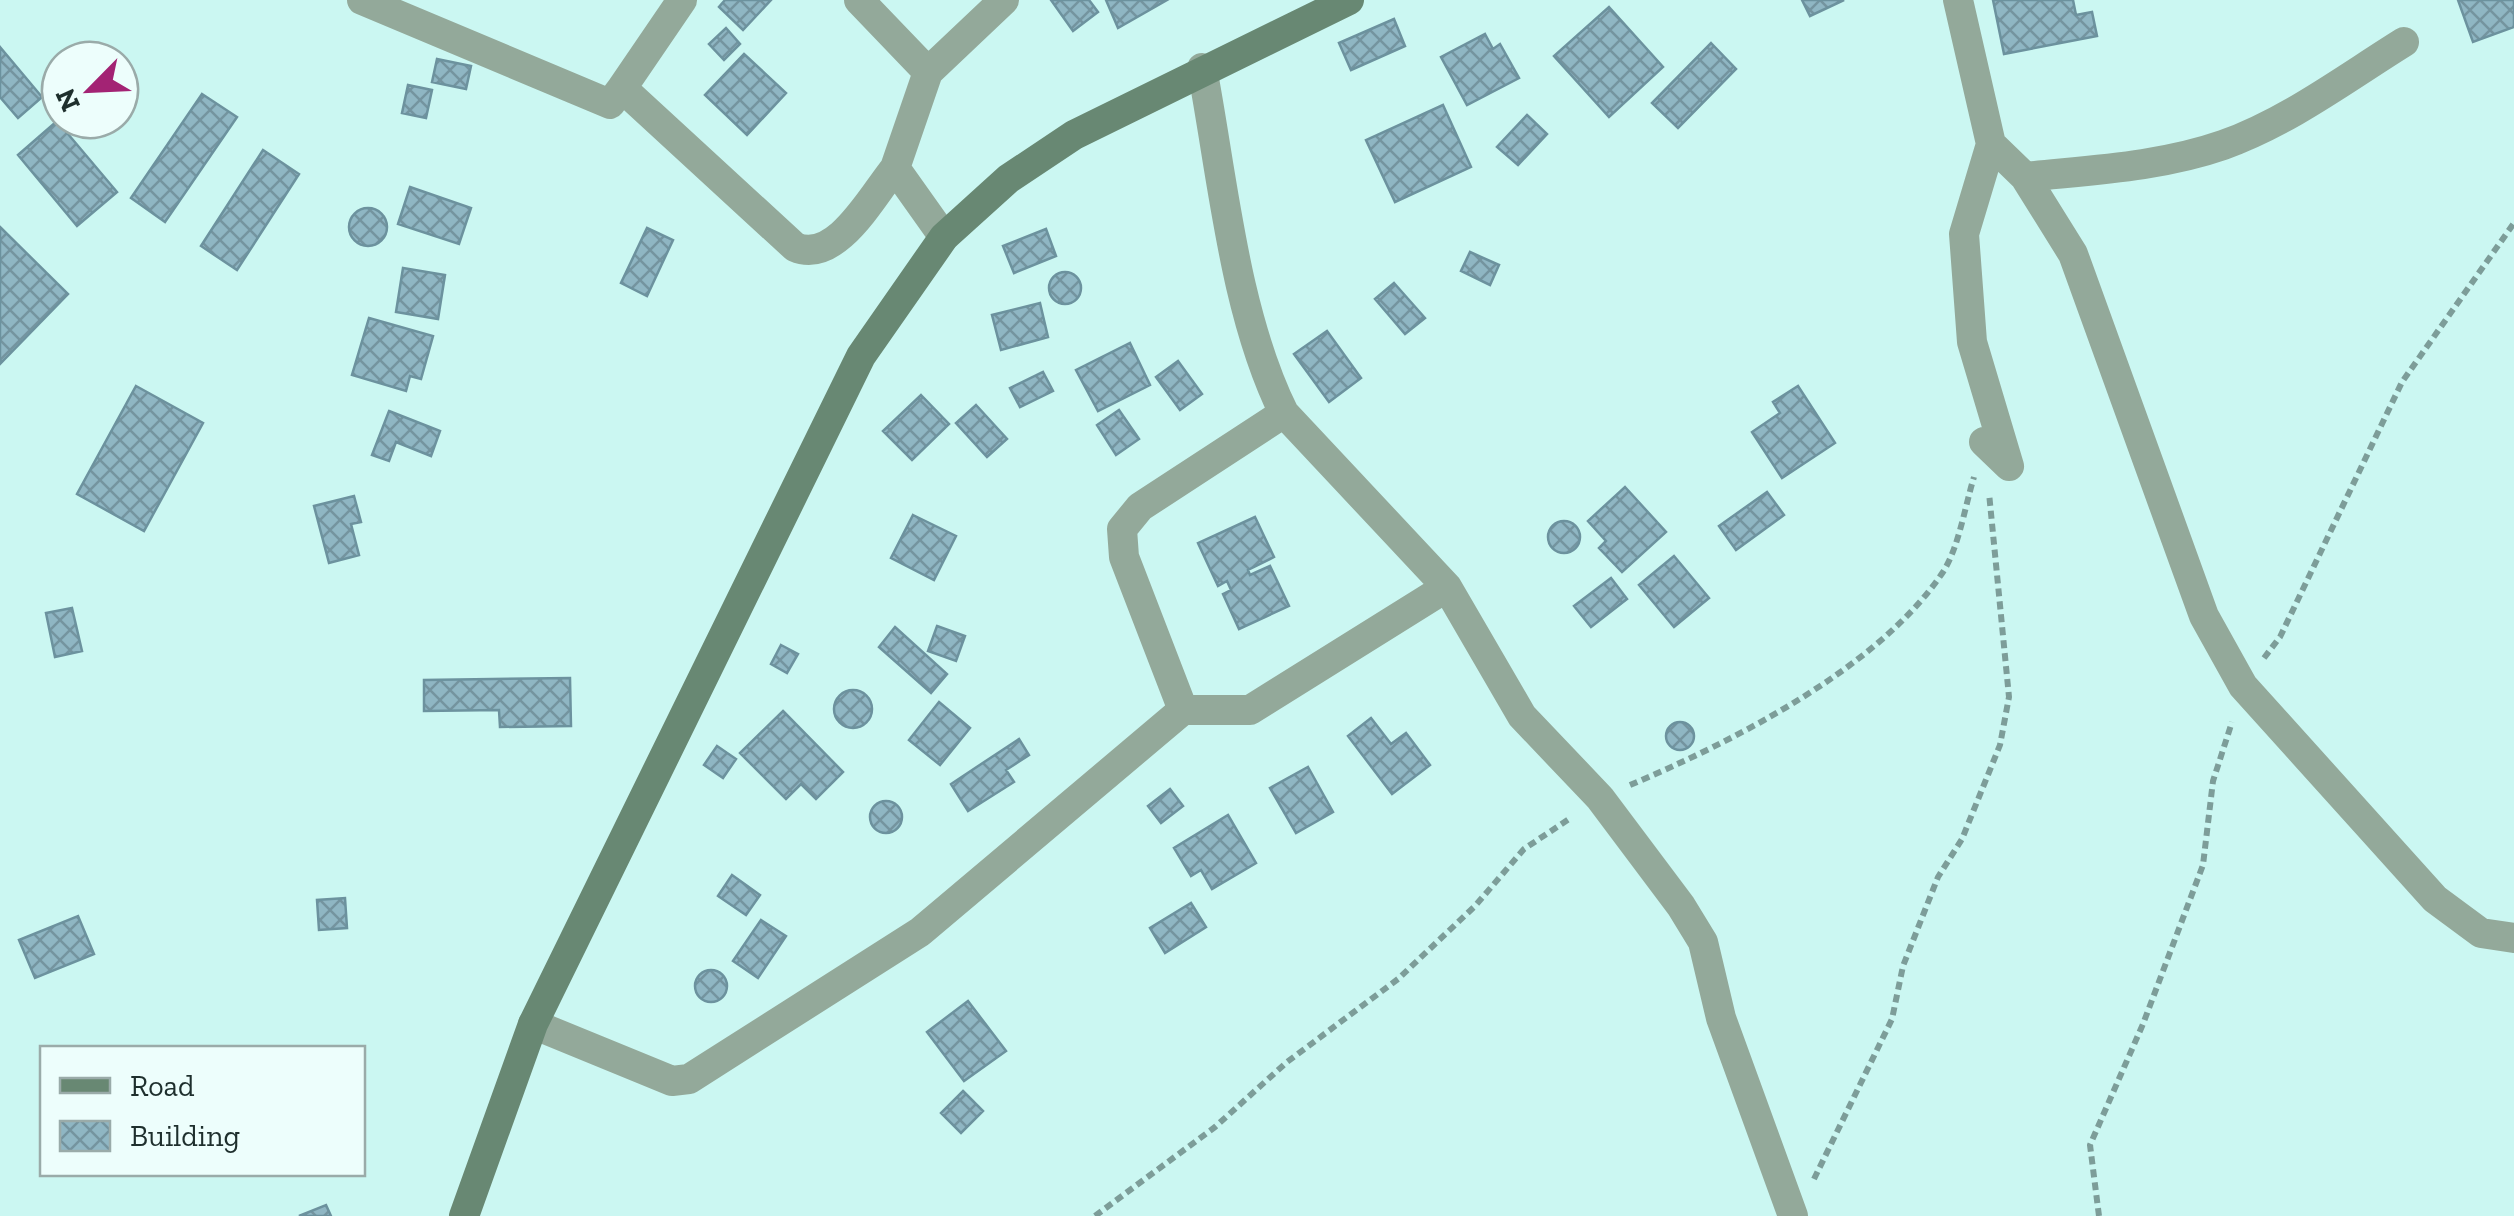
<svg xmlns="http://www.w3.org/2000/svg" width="2514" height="1216" viewBox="0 0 2514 1216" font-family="'Zilla Slab',serif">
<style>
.building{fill:url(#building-cross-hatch);stroke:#6c929e;stroke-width:2.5}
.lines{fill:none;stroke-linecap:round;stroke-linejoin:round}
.path{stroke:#7d9d99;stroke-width:6;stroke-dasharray:8 5;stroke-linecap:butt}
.street{stroke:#93a99a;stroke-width:30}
.secondary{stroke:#688873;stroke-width:30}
</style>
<defs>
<pattern id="building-cross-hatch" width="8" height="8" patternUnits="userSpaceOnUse" patternTransform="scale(2.5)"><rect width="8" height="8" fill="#8fb6c3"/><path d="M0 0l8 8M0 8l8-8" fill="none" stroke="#74949f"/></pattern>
</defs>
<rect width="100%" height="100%" fill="#cbf7f2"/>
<path class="building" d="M 725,0 L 771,0 L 743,30 L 719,7 Z
M 1051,0 L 1089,0 L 1098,12 L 1073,31 Z
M 1106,0 L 1167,0 L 1118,28 Z
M 1802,0 L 1844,0 L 1810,16 Z
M 1993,0 L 2073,0 L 2076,15 L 2092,12 L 2097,36 L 2004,54 Z
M 2458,0 L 2514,0 L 2514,27 L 2473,42 Z
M 1609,7 L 1663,67 L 1609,117 L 1554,56 Z
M 1394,19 L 1405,46 L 1351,70 L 1339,43 Z
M 726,28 L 740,44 L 724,60 L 709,44 Z
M 1485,34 L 1493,49 L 1500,44 L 1519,78 L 1467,105 L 1441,57 Z
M 1711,43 L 1736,69 L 1678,128 L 1652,103 Z
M 0,47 L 42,97 L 18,118 L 0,97 Z
M 744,54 L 786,93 L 747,135 L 705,95 Z
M 437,59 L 471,66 L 466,89 L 432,82 Z
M 408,85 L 432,90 L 426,118 L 402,113 Z
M 202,94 L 237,117 L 165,222 L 131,198 Z
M 1443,105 L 1471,167 L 1395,202 L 1366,140 Z
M 1527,115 L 1547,134 L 1518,165 L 1497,147 Z
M 57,121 L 117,192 L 77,226 L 18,155 Z
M 263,150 L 299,174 L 237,270 L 201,246 Z
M 410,187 L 471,208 L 459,244 L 398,224 Z
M349 227a19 19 0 1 1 38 0a19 19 0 1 1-38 0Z
M 0,227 L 68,294 L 0,364 Z
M 647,228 L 673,240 L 647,296 L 621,283 Z
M 1046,229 L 1056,256 L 1014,273 L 1003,246 Z
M 1470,252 L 1499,265 L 1490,285 L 1461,271 Z
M 403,268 L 445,275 L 438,319 L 396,312 Z
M1049 288a16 16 0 1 1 32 0a16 16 0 1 1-32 0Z
M 1394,283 L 1425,318 L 1405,334 L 1375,299 Z
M 1040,303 L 1048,337 L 1001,350 L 992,315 Z
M 369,318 L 433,336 L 421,379 L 410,376 L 406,391 L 352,375 Z
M 1327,331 L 1361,378 L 1329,402 L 1294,354 Z
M 1130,343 L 1150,385 L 1098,411 L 1076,370 Z
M 1178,361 L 1202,394 L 1180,410 L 1156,377 Z
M 1043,372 L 1053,391 L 1020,407 L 1010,388 Z
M 136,386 L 203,423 L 144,531 L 77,494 Z
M 1798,386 L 1835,443 L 1782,478 L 1752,432 L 1780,413 L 1773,402 Z
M 921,395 L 949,424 L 912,460 L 883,431 Z
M 976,405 L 1007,439 L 987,457 L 956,423 Z
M 1119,410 L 1139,439 L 1116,455 L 1097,425 Z
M 389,411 L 440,431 L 431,456 L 396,442 L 389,461 L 372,455 Z
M 1625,487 L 1666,532 L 1622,572 L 1599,548 L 1606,541 L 1588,521 Z
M 1767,492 L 1784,515 L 1736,550 L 1719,526 Z
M 354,496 L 361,522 L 351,524 L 359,555 L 329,563 L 314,506 Z
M 913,515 L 956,536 L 934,580 L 891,558 Z
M 1255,517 L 1274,557 L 1248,570 L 1250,575 L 1270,566 L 1289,606 L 1239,629 L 1223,594 L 1231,590 L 1227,581 L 1218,586 L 1198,543 Z
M1548 537a16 16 0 1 1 32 0a16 16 0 1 1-32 0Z
M 1674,556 L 1709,598 L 1674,627 L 1639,585 Z
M 1611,578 L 1627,599 L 1591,627 L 1574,606 Z
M 72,608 L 82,651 L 55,657 L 46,613 Z
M 937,626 L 965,636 L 956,661 L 928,651 Z
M 895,627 L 947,674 L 931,693 L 879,647 Z
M 781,645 L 798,654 L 787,673 L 771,664 Z
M 570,678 L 571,726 L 500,727 L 499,710 L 424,711 L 424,680 Z
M834 709a19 19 0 1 1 38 0a19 19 0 1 1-38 0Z
M 939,702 L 970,728 L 940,765 L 909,740 Z
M 783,711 L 843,772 L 816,799 L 801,784 L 786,799 L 740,753 Z
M 1371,718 L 1391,744 L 1406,733 L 1430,765 L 1392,794 L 1348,736 Z
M1666 736a14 14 0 1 1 28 0a14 14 0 1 1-28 0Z
M 1019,739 L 1029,755 L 1006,770 L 1014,782 L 968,811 L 951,784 Z
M 717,746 L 736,759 L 723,778 L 704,765 Z
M 1308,767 L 1333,812 L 1296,833 L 1270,788 Z
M 1170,789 L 1183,806 L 1161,823 L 1148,806 Z
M870 817a16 16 0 1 1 32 0a16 16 0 1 1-32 0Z
M 1228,815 L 1256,863 L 1212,889 L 1201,870 L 1191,876 L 1174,848 Z
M 732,875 L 760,895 L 746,915 L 718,896 Z
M 345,898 L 347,928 L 319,930 L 317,900 Z
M 1191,903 L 1206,927 L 1165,953 L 1150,928 Z
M 78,916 L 94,954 L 35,978 L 19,940 Z
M 761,920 L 786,936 L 758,978 L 733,961 Z
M695 986a16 16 0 1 1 32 0a16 16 0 1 1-32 0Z
M 968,1001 L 1006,1051 L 964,1081 L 927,1032 Z
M 963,1091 L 983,1111 L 961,1133 L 941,1113 Z
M 326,1205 L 331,1216 L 299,1216 Z"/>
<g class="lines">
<path class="path" d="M 2264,658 L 2280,637 L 2402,382 L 2514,223
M 1630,785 C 1734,741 1879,668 1943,572 C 1959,547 1965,506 1974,477
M 1814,1179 L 1892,1019 L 1903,966 L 1938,877 L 1962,839 L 2000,745 L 2009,697 L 1989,493
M 1095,1216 L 1215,1127 L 1287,1062 L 1398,979 L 1475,906 L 1524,849 L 1572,817
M 2099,1216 L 2090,1145 L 2143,1024 L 2203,865 L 2213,781 L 2232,722"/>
<path class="street" d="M 362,0 L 610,104 L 622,88 L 795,247 C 836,265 872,196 895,168
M 859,0 L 928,72
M 1958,0 L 1991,144 L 2025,177 L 2073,254 L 2204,616 L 2243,686 L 2435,899 L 2481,933 L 2514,938
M 1202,68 C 1223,179 1234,312 1284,413 L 1447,587 L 1522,716 L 1600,798 L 1681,906 L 1703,942 L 1721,1018 L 1793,1216
M 622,88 L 682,0
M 2025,177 C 2091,170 2160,167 2223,145 C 2288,122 2346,78 2404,42
M 944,237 L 895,168 L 928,72 L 1004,0
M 1984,442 L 2009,466 L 1972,342 L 1964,234 L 1991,144
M 1183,710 L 1124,557 L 1122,529 L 1140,507 L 1284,413
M 533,1024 L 672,1081 L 689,1079 L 920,932 L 1183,710 L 1250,710 L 1447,587"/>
<path class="secondary" d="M 464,1216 L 533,1024 L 861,356 L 944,237 L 1008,179 L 1074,135 L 1349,0"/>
</g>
<rect x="40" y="1046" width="325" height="130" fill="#edfefc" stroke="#9aaba9" stroke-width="2.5"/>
<rect x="60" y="1078" width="50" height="15" fill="#688873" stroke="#9aaba9" stroke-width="2.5"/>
<text x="130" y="1096" font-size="30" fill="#1e2f2d">Road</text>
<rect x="60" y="1121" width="50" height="30" fill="url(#building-cross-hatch)" stroke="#9aaba9" stroke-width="2.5"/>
<text x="130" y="1146" font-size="30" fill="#1e2f2d">Building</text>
<g transform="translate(90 90) rotate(246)"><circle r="48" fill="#edfefc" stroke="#9aaba9" stroke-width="2.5"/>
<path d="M0-8L18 38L0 25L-18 38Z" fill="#a32374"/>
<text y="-15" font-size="28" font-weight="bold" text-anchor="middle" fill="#1e2f2d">N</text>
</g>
</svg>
